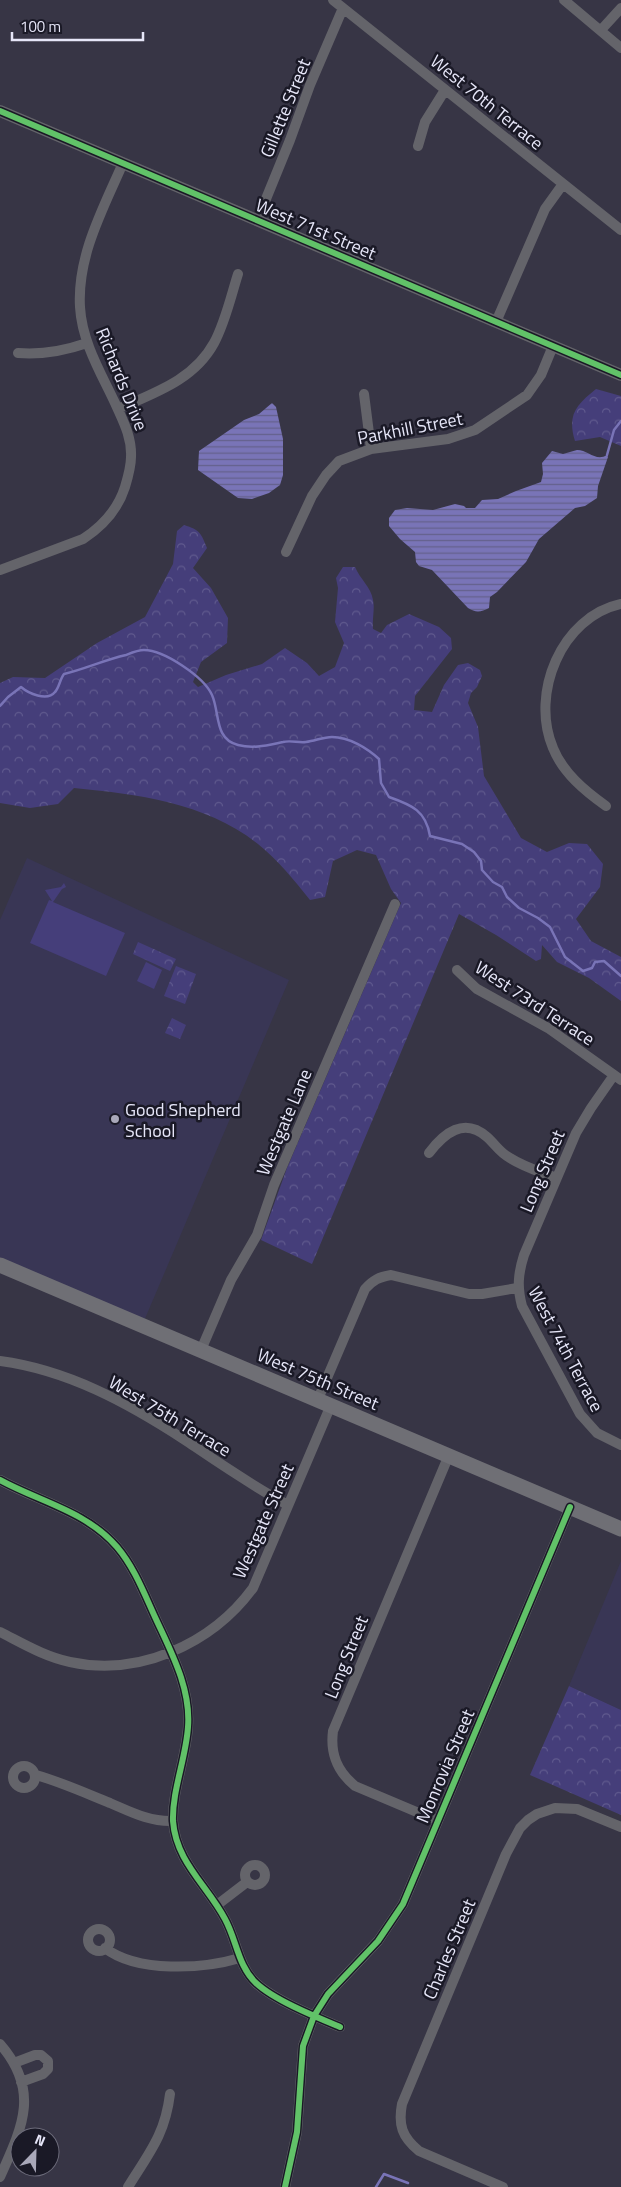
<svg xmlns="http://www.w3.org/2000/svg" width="621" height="2187" viewBox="0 0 621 2187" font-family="'Titillium Web',sans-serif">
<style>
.built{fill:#393655}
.forest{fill:url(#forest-crowns)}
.pitch{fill:#453e7a}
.water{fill:url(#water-rules)}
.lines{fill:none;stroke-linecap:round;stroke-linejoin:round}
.stream{stroke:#7974b7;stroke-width:2.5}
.minor{stroke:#64646a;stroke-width:10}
.tertiary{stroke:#64646a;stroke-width:12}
.secondary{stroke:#6f6f75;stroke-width:15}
.cycleway-casing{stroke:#1a1926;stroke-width:9}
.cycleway{stroke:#61c268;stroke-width:6}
.poi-dot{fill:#a9a8b9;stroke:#1a1926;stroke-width:2}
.labels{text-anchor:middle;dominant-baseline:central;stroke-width:5;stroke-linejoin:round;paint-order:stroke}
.street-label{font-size:18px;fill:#e6e6f8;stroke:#1a1926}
.poi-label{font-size:18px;fill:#e6e6f8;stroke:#1a1926;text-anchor:start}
</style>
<defs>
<pattern id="forest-crowns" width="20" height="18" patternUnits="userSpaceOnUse" patternTransform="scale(1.25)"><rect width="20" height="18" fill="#453e7a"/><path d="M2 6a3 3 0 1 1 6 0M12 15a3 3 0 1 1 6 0" fill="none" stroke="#605a8e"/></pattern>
<pattern id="water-rules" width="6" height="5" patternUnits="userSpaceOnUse" patternTransform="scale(1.25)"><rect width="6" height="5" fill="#7974b7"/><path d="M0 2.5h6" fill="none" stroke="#64618b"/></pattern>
</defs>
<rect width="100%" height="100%" fill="#373545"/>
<path class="built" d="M 27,858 L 289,980 L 144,1321 L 0,1258 L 0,920 Z
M 621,1561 L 621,1710 L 569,1686 Z"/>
<path class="forest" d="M 596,389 L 621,396 L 621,446 L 600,437 L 575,441 C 567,415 576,405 596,389 Z
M 184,525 C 200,530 201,533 207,548 L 193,568 L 211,588 L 228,618 L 227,643 L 201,662 L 193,682 L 198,687 L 226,675 L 262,664 L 285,648 L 307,663 L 319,676 L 335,667 L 344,643 L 335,622 L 338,588 L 336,578 L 343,567 L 355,567 C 360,579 371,587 373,600 C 375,608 372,620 373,629 L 381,633 L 387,625 L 409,614 L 439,627 L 451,638 L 452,649 L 415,696 L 414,710 L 432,712 L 444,685 L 458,665 L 468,663 L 480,670 L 482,676 L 477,687 L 471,693 L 468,703 L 478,727 L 484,776 L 521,838 L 547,852 L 569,843 L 587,844 L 603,864 L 600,887 L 576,919 L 591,941 L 621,957 L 621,1001 L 589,978 L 557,962 L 542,945 L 541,959 L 536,961 L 496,935 L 459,914 L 312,1264 L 261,1240 L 287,1168 L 401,903 L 391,889 L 376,855 L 357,850 L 333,861 L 325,897 L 310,900 C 294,880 278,860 258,844 C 207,803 137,794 74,788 L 58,804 L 30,808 L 0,803 L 0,683 L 13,677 L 45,678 L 97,643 L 145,617 L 173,564 L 177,531 Z
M 138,942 L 176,959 L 170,971 L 133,954 Z
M 176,966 L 196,974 L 185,1004 L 164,996 Z
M 172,1018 L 186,1025 L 180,1039 L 165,1033 Z
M 569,1686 L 621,1710 L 621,1815 L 530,1775 Z"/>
<path class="pitch" d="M 64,883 L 66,887 L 62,889 L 53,902 L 125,933 L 106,976 L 30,943 L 49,900 L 52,901 L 45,890 L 61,887 Z
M 146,962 L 162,970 L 154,989 L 137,981 Z"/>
<path class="water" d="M 272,403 L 276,407 L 283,439 L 283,475 L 280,485 L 269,493 L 252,499 L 238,498 L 198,470 L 199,451 L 244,420 L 259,414 Z
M 577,450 C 588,450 596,462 607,455 L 608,457 L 598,486 L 597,498 L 585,506 L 575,508 L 539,539 L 526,562 L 497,592 L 490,597 L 489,608 C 481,612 476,613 468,608 L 432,570 L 419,566 L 416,562 L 415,552 L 400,539 L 389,526 L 389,518 L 395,510 L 407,508 L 433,510 L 455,504 L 464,506 L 466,508 L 475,508 L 482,500 L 498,499 L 516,491 L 541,482 L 543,474 L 542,463 L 552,451 L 563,454 Z"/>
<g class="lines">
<path class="stream" d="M 607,455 L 614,430 L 621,421
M 0,706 L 8,697 L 21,687 C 28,693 47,702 55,692 C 59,688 60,679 64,674 C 85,669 104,660 126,655 C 131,653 138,650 144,650 C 164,650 204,677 212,695 C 220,713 214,739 238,745 C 254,749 268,745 283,742 C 291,740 298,743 306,742 C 315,741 323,737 332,737 C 349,737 367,748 379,759 L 381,783 L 389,797 C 412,805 426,811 430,836 L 462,844 L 474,852 L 481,861 L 482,870 L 493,882 L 502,887 L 507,897 L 519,908 L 538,918 L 550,927 L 565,957 L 583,971 L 592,968 L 595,962 L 604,961 L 621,976
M 376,2187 L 384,2174 L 408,2183"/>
<path class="minor" d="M 333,0 L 621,230
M 564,0 L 621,48
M 601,30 L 621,8
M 418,146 L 425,122 L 445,90
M 257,221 L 290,140 L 310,85 L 343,8
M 496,322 L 545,209 L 563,184
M 18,353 C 42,355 64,351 87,343
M 364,394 L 371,449
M 118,409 C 154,393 194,380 214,343 C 225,323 231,296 238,274
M 286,552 L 312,496 L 326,475 L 339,461 L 371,449 L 448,439 L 475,430 L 527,395 L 541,375 L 553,346
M 0,570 L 83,539 C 103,526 118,509 125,487 C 128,477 131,467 131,457 C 132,437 123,421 115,403 C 101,373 82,342 80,307 C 77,256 103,209 123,163
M 606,806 C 585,791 563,773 553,748 C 530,694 561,617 621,604
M 457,970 L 477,989 L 548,1028 L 621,1080
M 614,1075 L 591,1108 L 576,1133 L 524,1255 C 518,1274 517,1287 522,1306 L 580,1414 L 597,1433 L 621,1445
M 429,1153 C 444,1133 464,1117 487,1137 C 495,1144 500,1153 510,1158 C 524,1167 541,1172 556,1178
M 201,1350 L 231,1280 L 257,1235 L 274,1185 L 395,904
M 0,1361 C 68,1370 128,1403 185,1440 C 219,1463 252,1486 288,1505
M 318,1399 L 365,1289 C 373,1280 379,1277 391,1275 L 469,1294 L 482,1294 L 517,1288
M 0,1480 C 40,1502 86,1511 117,1547 C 134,1567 144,1593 155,1617 C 171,1652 191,1688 188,1727 C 186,1758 172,1791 173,1821 C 176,1862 207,1885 225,1919 C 237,1941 238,1966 256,1983 C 274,2000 316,2017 340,2027
M 0,1632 C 22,1643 45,1657 70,1662 C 139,1677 212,1644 253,1588 L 331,1405
M13 1777a11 11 0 1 1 22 0a11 11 0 1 1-22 0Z
M 36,1775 C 61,1782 85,1793 110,1803 C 131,1812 150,1822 173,1821
M 438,1821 L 355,1786 C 337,1771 330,1754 333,1731 L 449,1455
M245 1875a10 10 0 1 1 20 0a10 10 0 1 1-20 0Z
M 217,1905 L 247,1882
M88 1940a11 11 0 1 1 22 0a11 11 0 1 1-22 0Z
M 105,1948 C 137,1973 203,1969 240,1958
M 0,2044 C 41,2091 22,2128 0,2177
M 14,2063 L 35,2055 L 41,2055 L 48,2061 L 48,2069 L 43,2074 L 21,2082
M 128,2187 C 149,2153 165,2135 170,2094
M 285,2187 L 297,2132 L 303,2046 L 314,2016 L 328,1994 L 378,1941 L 403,1904 L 570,1507
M 503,2187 L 419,2151 C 402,2137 398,2125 402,2104 L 506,1854 L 520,1828 L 528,1820 L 537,1814 L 555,1808 L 577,1809 L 621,1827"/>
<path class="tertiary" d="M 0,111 L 621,375"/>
<path class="secondary" d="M 0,1265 L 621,1529"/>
<defs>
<path id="cycleway" d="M 0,111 L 621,375
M 0,1480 C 40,1502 86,1511 117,1547 C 134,1567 144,1593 155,1617 C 171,1652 191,1688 188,1727 C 186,1758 172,1791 173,1821 C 176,1862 207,1885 225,1919 C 237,1941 238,1966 256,1983 C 274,2000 316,2017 340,2027
M 285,2187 L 297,2132 L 303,2046 L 314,2016 L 328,1994 L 378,1941 L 403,1904 L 570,1507"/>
</defs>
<use href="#cycleway" class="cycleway-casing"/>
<use href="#cycleway" class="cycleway"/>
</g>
<circle class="poi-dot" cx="115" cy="1119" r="5"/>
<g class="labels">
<g class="street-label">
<text transform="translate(487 102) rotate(39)">West 70th Terrace</text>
<text transform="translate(285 108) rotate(-68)">Gillette Street</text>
<text transform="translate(316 229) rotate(23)">West 71st Street</text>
<text transform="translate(122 379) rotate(68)">Richards Drive</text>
<text transform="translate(410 428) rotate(-11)">Parkhill Street</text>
<text transform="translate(535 1003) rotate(33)">West 73rd Terrace</text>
<text transform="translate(284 1122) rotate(-67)">Westgate Lane</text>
<text transform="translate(542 1171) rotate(-67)">Long Street</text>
<text transform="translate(566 1349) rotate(62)">West 74th Terrace</text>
<text transform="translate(318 1379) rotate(23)">West 75th Street</text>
<text transform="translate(170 1416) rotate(31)">West 75th Terrace</text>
<text transform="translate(263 1521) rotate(-66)">Westgate Street</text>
<text transform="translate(346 1657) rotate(-68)">Long Street</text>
<text transform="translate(445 1766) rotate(-67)">Monrovia Street</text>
<text transform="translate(449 1949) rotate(-67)">Charles Street</text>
</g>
<g class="poi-label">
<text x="125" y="1109">Good Shepherd<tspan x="125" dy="21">School</tspan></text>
</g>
</g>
<g transform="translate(35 2152) rotate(23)"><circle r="24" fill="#1a1926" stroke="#6c6b7a"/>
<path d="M0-4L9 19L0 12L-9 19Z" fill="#a9a8b9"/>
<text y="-8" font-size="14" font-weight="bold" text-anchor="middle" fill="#e6e6f8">N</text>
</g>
<path d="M12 32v8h131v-8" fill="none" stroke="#e6e6f8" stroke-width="2.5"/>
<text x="20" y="32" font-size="15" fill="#e6e6f8" stroke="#1a1926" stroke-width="4" paint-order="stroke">100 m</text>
</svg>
